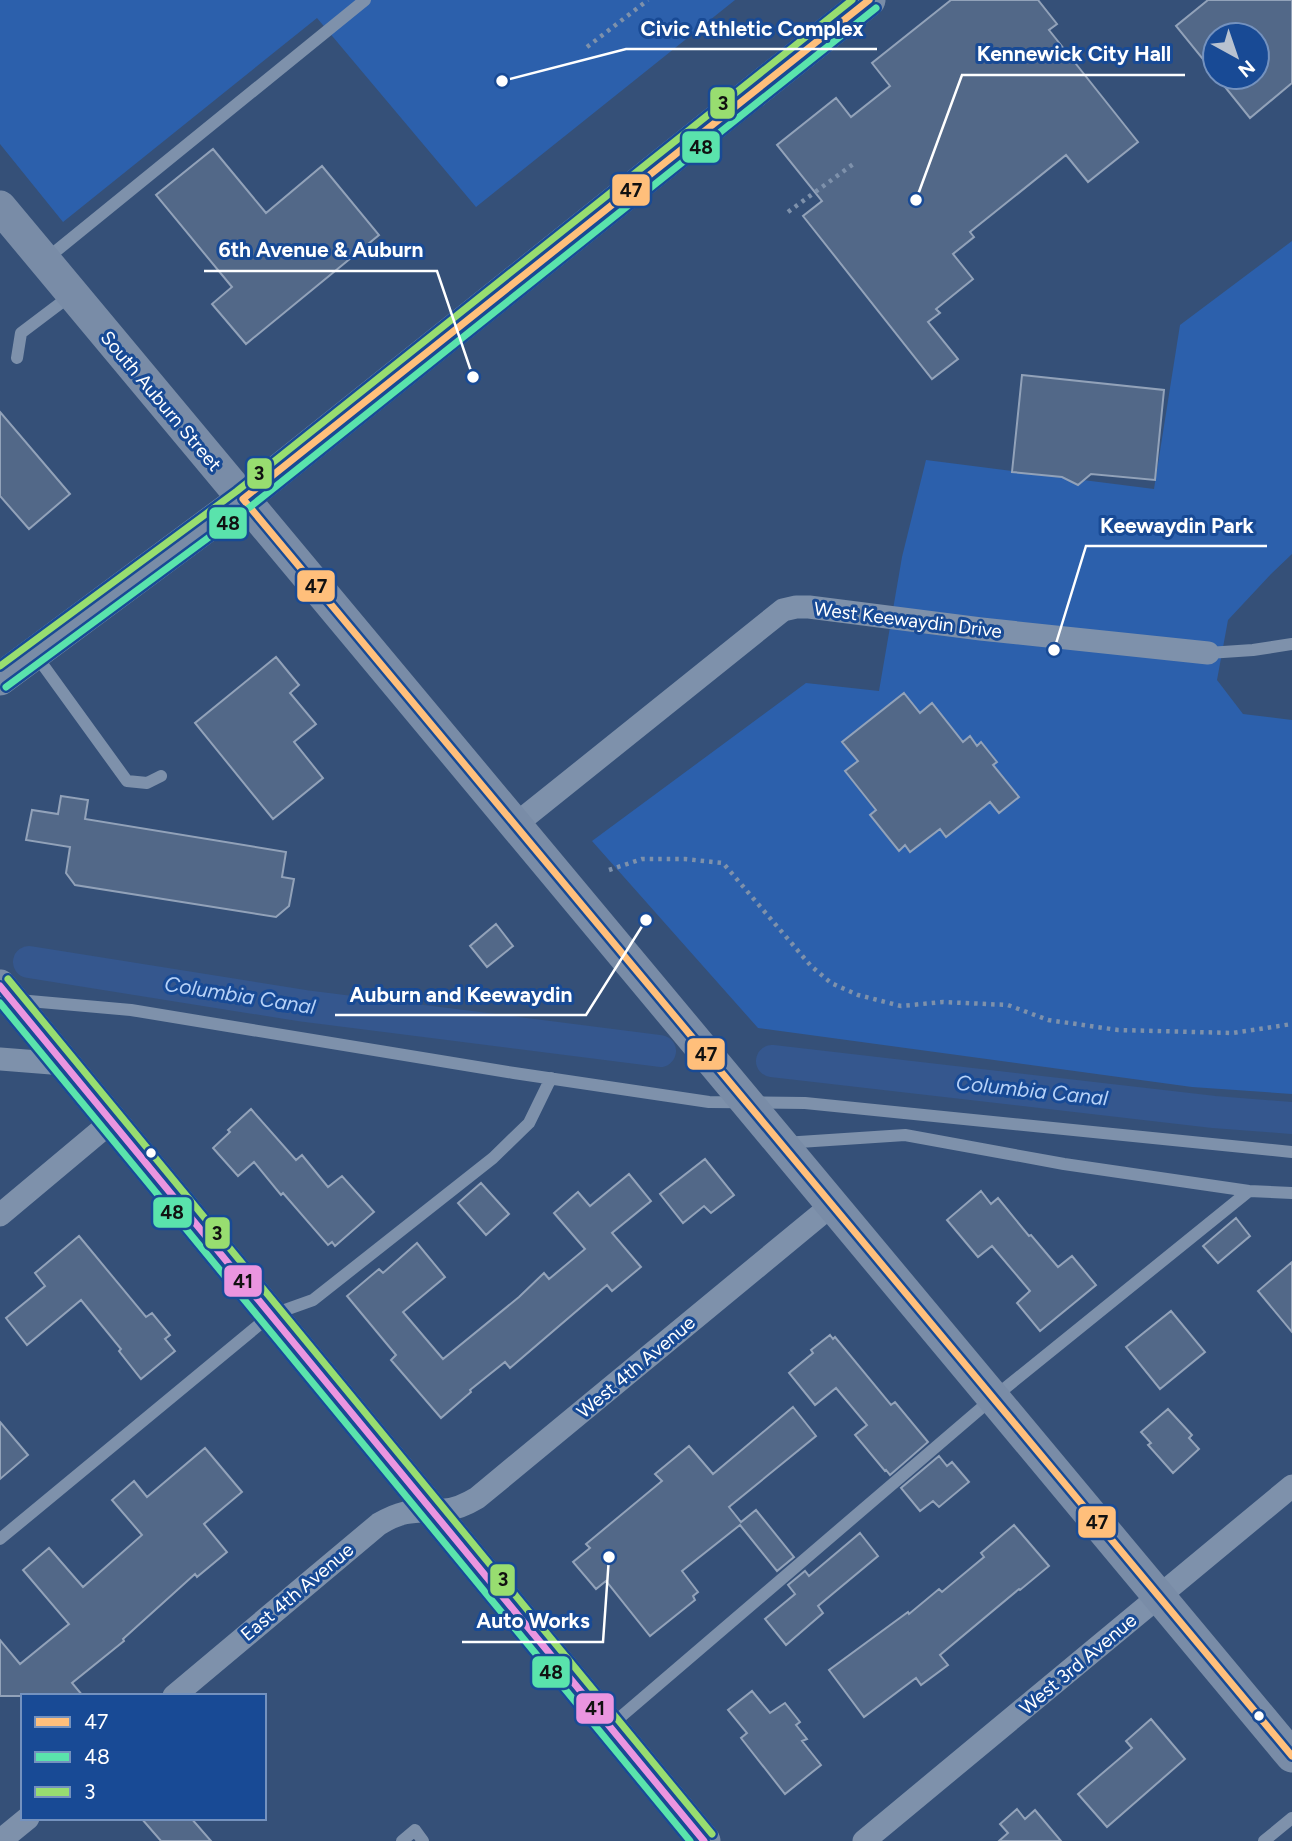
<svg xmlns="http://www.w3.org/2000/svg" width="1292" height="1841" viewBox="0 0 1292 1841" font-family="Figtree,sans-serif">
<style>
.green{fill:#2c60ac}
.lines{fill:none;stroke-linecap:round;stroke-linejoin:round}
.canal{stroke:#35578e;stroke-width:32}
.building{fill:#526888;stroke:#92a2b9;stroke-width:2}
.path{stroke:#7e91ab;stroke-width:4.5;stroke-dasharray:3.5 5;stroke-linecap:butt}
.lane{stroke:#7e91ab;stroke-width:12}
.street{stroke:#7e91ab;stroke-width:23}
.secondary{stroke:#798ca7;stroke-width:33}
.bus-1-casing{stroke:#184a95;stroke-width:12}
.bus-2-casing{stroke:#184a95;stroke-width:12}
.bus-3-casing{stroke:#184a95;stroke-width:12}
.bus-4-casing{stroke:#184a95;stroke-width:12}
.bus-1{stroke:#ffbf7b;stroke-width:7}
.bus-2{stroke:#5ae3ac;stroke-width:7}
.bus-3{stroke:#98dd70;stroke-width:7}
.bus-4{stroke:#ea95e0;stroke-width:7}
.bus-dot{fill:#fff;stroke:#184a95;stroke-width:2.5}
.labels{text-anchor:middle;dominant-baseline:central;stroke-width:6;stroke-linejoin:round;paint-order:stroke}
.street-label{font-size:19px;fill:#fff;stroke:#184a95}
.water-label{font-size:21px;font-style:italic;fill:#b6d1f7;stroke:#184a95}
.leader{fill:none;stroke:#fff;stroke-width:2.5}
.callout-dot{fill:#fff;stroke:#184a95;stroke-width:2.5}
.callout-label{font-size:21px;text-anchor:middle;font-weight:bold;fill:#fff;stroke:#184a95;stroke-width:6;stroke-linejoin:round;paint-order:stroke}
.line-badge{stroke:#184a95;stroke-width:2.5}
.pale-badge-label{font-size:19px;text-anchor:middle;font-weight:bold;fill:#111}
</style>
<rect width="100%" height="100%" fill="#355078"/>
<path class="green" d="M 0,0 L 735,0 L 476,207 L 317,18 L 63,222 L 0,144 Z
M 1292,241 L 1292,554 L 1271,574 L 1228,620 L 1217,680 L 1243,714 L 1292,720 L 1292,1094 L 1192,1087 L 758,1028 L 592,841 L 806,683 L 879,691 L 902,557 L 926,460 L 1154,489 L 1180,325 Z"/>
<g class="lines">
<path class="canal" d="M 29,962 L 305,1006 L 660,1051
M 772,1061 L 1214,1112 L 1292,1118"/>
</g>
<path class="building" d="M 951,0 L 1038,0 L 1057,24 L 1049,30 L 1138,142 L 1088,182 L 1066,155 L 970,232 L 974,237 L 953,254 L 973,279 L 936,309 L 940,313 L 928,322 L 958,359 L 932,379 L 803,216 L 822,201 L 777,145 L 836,98 L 851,117 L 890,86 L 872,63 Z
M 1208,0 L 1292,0 L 1292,83 L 1250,118 L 1217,77 L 1257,77 L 1257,35 L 1215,35 L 1215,74 L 1176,26 Z
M 213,149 L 266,213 L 322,166 L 379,235 L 246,344 L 212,304 L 232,287 L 156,195 Z
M 1022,375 L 1164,390 L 1155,480 L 1091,474 L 1078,485 L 1062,477 L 1012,472 Z
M 0,412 L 70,494 L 29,529 L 0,496 Z
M 276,657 L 299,685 L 290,693 L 316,724 L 294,742 L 323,778 L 273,819 L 195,723 Z
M 904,693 L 920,713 L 932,703 L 963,742 L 970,736 L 977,746 L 981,742 L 997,762 L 993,765 L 1019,797 L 999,813 L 990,802 L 946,837 L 940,829 L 910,852 L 905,845 L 899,851 L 870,815 L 876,810 L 845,771 L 858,761 L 842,742 Z
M 61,796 L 88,800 L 85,819 L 286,852 L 282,877 L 294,879 L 289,906 L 276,917 L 75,885 L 66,873 L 70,847 L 26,840 L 32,810 L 58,814 Z
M 496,924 L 513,946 L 487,967 L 470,946 Z
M 251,1109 L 296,1160 L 302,1155 L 328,1187 L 342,1176 L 374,1212 L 335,1246 L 332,1242 L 328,1245 L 283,1193 L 281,1195 L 254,1162 L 238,1176 L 213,1148 L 230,1132 L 228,1130 Z
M 705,1159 L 734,1195 L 711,1213 L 704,1206 L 683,1223 L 660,1194 Z
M 629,1174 L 651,1201 L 612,1233 L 641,1267 L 612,1291 L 607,1285 L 510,1368 L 505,1362 L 470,1390 L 471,1392 L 441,1418 L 391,1360 L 396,1355 L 347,1296 L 379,1269 L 383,1273 L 417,1243 L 445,1277 L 403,1312 L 443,1359 L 519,1297 L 544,1273 L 549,1279 L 585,1249 L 554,1213 L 578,1192 L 590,1206 Z
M 481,1183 L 509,1214 L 486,1235 L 458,1203 Z
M 981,1191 L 991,1204 L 998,1198 L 1029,1236 L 1031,1235 L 1058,1267 L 1072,1256 L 1096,1285 L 1040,1331 L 1017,1303 L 1030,1291 L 992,1246 L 978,1257 L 947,1220 Z
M 1236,1218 L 1250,1236 L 1218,1263 L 1203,1246 Z
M 79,1236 L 146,1317 L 152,1313 L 170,1335 L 165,1339 L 175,1351 L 141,1379 L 119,1351 L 121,1349 L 81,1300 L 27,1345 L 6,1318 L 45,1286 L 35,1273 Z
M 1292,1262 L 1292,1332 L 1258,1291 Z
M 1171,1311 L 1205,1352 L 1160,1389 L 1126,1347 Z
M 830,1335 L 833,1339 L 835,1337 L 891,1405 L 895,1402 L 928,1442 L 890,1475 L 886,1470 L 885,1471 L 855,1435 L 867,1425 L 836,1388 L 815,1405 L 789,1373 L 813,1353 L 811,1350 Z
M 793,1407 L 816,1436 L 729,1507 L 741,1522 L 756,1510 L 794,1557 L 777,1571 L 740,1525 L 682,1571 L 698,1592 L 693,1596 L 695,1600 L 650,1636 L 606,1581 L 596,1589 L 573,1562 L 590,1548 L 586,1544 L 662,1481 L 655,1474 L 689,1446 L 713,1474 Z
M 1168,1409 L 1192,1435 L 1189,1438 L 1199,1449 L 1173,1473 L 1148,1445 L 1151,1443 L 1141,1432 Z
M 0,1422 L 28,1455 L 0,1479 Z
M 205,1448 L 242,1492 L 204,1524 L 227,1552 L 197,1577 L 195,1574 L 123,1639 L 124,1641 L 72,1683 L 83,1696 L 0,1696 L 0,1640 L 20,1664 L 69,1624 L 23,1570 L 49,1548 L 83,1587 L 142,1535 L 112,1500 L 134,1481 L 147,1497 Z
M 939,1456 L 947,1466 L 952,1462 L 969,1482 L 939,1507 L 933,1501 L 920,1511 L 901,1488 Z
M 1014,1525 L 1049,1566 L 1020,1590 L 1019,1589 L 940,1655 L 948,1665 L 921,1685 L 916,1678 L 864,1717 L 829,1670 L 908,1612 L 909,1614 L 939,1589 L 942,1592 L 984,1557 L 981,1553 Z
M 860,1533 L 878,1556 L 818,1606 L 823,1613 L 786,1645 L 765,1619 L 795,1594 L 788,1585 L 805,1571 L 809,1576 Z
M 752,1691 L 770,1713 L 785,1703 L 800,1722 L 796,1725 L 807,1739 L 802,1741 L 821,1765 L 785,1794 L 741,1738 L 747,1733 L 728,1710 Z
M 1151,1719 L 1185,1759 L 1107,1827 L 1078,1794 L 1132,1748 L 1126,1741 Z
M 1017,1809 L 1025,1819 L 1035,1810 L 1061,1841 L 999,1841 L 1008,1833 L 1000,1824 Z
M 141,1818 L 191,1818 L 211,1841 L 161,1841 Z"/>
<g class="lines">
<path class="path" d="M 587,47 L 648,0
M 788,212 L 856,162
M 609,870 L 642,859 L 685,859 L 723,863 L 811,966 L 831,983 L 858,995 L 901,1006 L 943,1002 L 1008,1005 L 1048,1020 L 1118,1030 L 1233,1033 L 1292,1024"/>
<path class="lane" d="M 45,260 L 365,0
M 17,358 L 21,333 L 70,296
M 1208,653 L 1253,650 L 1292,644
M 35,654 L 127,781 L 147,783 L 161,776
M 18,1000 L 131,1010 L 514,1073 L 709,1102 L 805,1103 L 1292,1152
M 784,1143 L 905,1135 L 1064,1164 L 1249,1191 L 1292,1193
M 0,1539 L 271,1315 L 313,1300 L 493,1158 L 529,1123 L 551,1078
M 610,1726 L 993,1398 L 1249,1191
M 402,1841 L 415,1830 L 423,1841
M 1264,1841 L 1292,1818"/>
<path class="street" d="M 515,825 L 783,610 L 796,607 L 809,607 L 981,629 L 1208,653
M 0,1059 L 64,1064
M 0,1215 L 111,1122
M 174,1696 L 379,1524 C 406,1508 416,1512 445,1510 C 457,1509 467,1504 477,1498 L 832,1205
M 0,1841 L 28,1818
M 864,1841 L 1292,1486"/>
<path class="secondary" d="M 0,207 L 1292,1756
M 0,679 L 243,499 L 869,0
M 0,986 L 704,1841"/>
<defs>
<path id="bus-1" d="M 869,0 L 243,499 L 1292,1756"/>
<path id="bus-2" d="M 6,687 L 250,507 L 876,8
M 0,1003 L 690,1841"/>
<path id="bus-3" d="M 0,666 L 237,491 L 852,0
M 8,979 L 712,1834"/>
<path id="bus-4" d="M 0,986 L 704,1841"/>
</defs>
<use href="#bus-1" class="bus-1-casing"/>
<use href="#bus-2" class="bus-2-casing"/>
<use href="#bus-3" class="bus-3-casing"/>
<use href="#bus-4" class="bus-4-casing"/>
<use href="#bus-1" class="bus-1"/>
<use href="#bus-2" class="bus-2"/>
<use href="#bus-3" class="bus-3"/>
<use href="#bus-4" class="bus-4"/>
</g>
<g class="bus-dot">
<circle cx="151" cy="1153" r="6"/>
<circle cx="1259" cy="1716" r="6"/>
</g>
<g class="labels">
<g class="street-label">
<text transform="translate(161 401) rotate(50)">South Auburn Street</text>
<text transform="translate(908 620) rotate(7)">West Keewaydin Drive</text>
<text transform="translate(636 1367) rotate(-40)">West 4th Avenue</text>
<text transform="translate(297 1592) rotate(-40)">East 4th Avenue</text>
<text transform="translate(1078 1664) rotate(-40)">West 3rd Avenue</text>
</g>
<g class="water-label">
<text transform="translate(240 995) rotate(9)">Columbia Canal</text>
<text transform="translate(1032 1090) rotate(6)">Columbia Canal</text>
</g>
</g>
<path class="leader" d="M502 81L626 49H877M916 200L962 75H1185M473 377L437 271H204M1054 650L1086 546H1267M646 920L586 1015H335M609 1557L603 1642H462"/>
<g class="callout-dot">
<circle cx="502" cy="81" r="7"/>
<circle cx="916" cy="200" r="7"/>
<circle cx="473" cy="377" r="7"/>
<circle cx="1054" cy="650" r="7"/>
<circle cx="646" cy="920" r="7"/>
<circle cx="609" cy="1557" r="7"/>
</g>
<g class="callout-label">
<text x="752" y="36">Civic Athletic Complex</text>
<text x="1074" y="61">Kennewick City Hall</text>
<text x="321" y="257">6th Avenue &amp; Auburn</text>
<text x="1177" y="533">Keewaydin Park</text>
<text x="461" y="1002">Auburn and Keewaydin</text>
<text x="533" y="1628">Auto Works</text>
</g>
<g class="line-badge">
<rect x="709" y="86" width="27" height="34" rx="7" fill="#98dd70"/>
<rect x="681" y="130" width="40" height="34" rx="7" fill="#5ae3ac"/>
<rect x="611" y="173" width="40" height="34" rx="7" fill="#ffbf7b"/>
<rect x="246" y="457" width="27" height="33" rx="7" fill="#98dd70"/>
<rect x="208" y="506" width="40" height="34" rx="7" fill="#5ae3ac"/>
<rect x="296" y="569" width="40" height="34" rx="7" fill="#ffbf7b"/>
<rect x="686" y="1037" width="40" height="34" rx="7" fill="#ffbf7b"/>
<rect x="152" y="1196" width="41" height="33" rx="7" fill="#5ae3ac"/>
<rect x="204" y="1216" width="27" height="34" rx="7" fill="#98dd70"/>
<rect x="223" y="1264" width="40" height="34" rx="7" fill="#ea95e0"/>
<rect x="1077" y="1505" width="40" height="34" rx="7" fill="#ffbf7b"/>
<rect x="489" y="1563" width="27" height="34" rx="7" fill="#98dd70"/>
<rect x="531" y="1655" width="40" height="34" rx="7" fill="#5ae3ac"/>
<rect x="575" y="1692" width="40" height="33" rx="7" fill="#ea95e0"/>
</g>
<g class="pale-badge-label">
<text x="723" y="110">3</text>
<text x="701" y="154">48</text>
<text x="631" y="197">47</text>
<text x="259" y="480">3</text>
<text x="228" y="530">48</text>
<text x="316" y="593">47</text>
<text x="706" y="1061">47</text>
<text x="172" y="1219">48</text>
<text x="217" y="1240">3</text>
<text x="243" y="1288">41</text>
<text x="1097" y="1529">47</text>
<text x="503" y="1586">3</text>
<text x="551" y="1679">48</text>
<text x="595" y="1715">41</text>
</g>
<rect x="21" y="1694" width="245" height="126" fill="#184a95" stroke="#7492bf" stroke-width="2"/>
<rect x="35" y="1717" width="35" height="10" fill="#ffbf7b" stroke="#7492bf" stroke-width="2"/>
<text x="84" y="1729" font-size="21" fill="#ffffff">47</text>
<rect x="35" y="1752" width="35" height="10" fill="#5ae3ac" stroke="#7492bf" stroke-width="2"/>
<text x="84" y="1764" font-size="21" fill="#ffffff">48</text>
<rect x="35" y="1787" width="35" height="10" fill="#98dd70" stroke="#7492bf" stroke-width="2"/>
<text x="84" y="1799" font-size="21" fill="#ffffff">3</text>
<g transform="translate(1236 56) rotate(140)"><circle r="33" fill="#184a95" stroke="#7492bf" stroke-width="2"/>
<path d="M0-5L12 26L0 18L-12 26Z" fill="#b8c2d0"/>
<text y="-10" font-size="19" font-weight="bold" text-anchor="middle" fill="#ffffff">N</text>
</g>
</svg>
